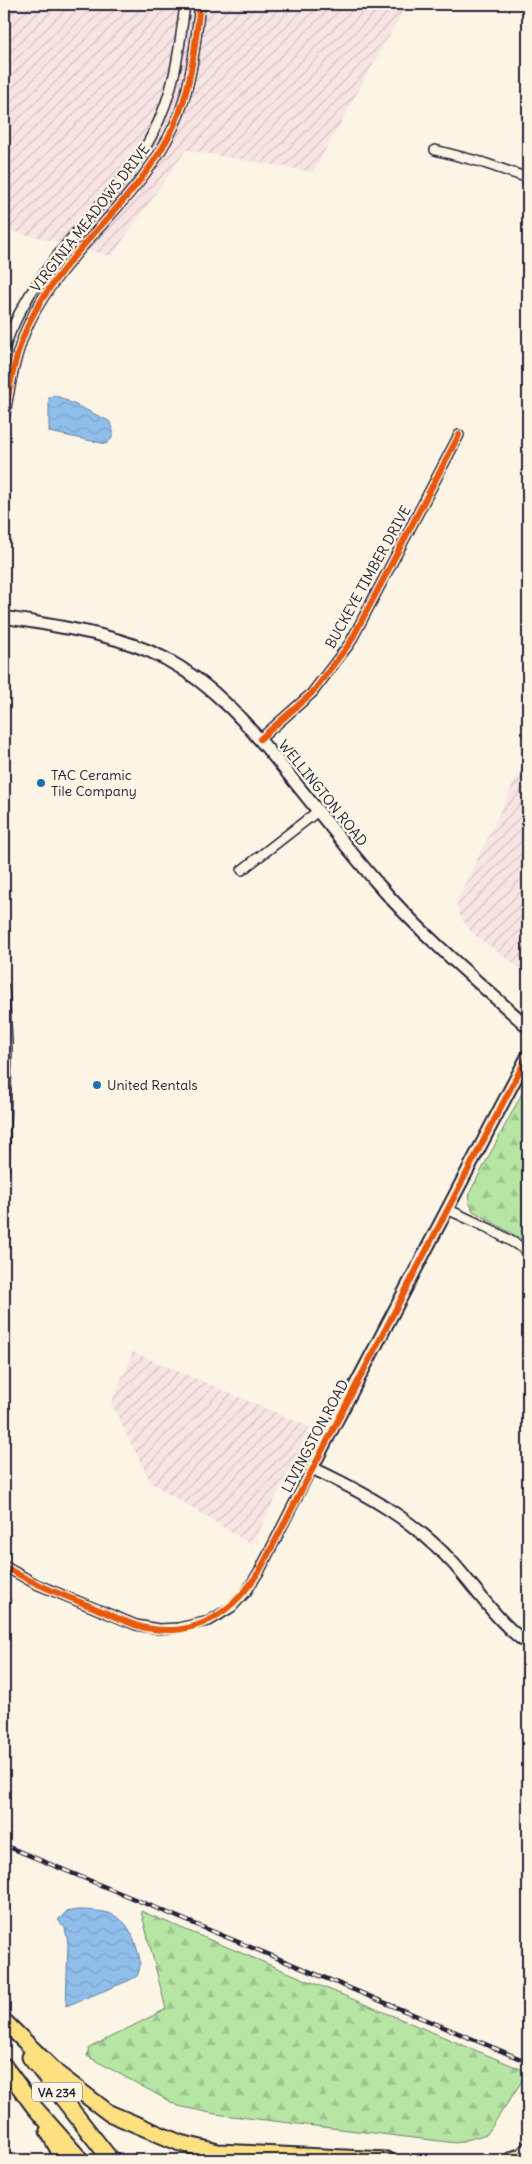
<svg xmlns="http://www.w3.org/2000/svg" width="532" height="2164" viewBox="0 0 532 2164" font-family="Delius,sans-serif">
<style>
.industrial{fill:url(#industrial-furrows)}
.forest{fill:url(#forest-firs);stroke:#6c846f}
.water{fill:url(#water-waves);stroke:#6380a4}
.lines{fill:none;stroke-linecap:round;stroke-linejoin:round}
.street-casing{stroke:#22223b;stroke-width:12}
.secondary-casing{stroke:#22223b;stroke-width:15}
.highway-casing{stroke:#22223b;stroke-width:19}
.street{stroke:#fcf5e5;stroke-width:9}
.secondary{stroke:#fcf5e5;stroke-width:11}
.highway{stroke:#fde080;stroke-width:15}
.rail-casing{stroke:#22223b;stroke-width:4.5}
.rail{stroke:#fcf5e5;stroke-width:2.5;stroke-dasharray:8;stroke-linecap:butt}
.cycleway-casing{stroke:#fcf5e5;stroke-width:9}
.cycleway{stroke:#e8590c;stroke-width:6}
.poi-dot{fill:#1f6fb2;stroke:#fcf5e5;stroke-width:2}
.labels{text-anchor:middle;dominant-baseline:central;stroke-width:5;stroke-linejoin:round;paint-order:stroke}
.shield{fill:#fcf5e5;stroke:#63616e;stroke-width:1}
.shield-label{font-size:12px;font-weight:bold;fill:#22223b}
.street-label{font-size:14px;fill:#22223b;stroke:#fcf5e5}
.poi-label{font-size:14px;fill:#22223b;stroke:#fcf5e5;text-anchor:start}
</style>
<defs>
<pattern id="industrial-furrows" width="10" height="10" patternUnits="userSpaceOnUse" patternTransform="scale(1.25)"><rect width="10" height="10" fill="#f8e4e3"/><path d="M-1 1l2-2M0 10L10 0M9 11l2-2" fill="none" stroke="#d4c3c4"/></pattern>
<pattern id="forest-firs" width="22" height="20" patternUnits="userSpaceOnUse" patternTransform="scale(1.25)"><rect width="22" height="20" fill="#b7e5a3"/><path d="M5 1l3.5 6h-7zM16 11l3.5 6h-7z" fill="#9dc48d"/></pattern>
<pattern id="water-waves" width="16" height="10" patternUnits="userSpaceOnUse" patternTransform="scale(1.25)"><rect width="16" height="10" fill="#8fbeea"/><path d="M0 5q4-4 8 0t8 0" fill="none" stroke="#7ba3ca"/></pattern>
</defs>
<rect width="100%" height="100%" fill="#fcf5e5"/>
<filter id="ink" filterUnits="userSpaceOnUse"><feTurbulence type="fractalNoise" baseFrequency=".02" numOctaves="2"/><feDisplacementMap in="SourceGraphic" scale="10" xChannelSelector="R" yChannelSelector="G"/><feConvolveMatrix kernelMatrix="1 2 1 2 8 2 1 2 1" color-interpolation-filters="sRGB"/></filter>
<g filter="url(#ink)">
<path class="industrial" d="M 4,4 L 407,4 L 313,172 L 186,150 L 112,256 L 4,229 Z
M 528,754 L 528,974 L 472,933 L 461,918 L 456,903 Z
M 133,1352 L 310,1427 L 252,1545 L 151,1483 L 111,1403 Z
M 4,1591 L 13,1599 L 4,1621 Z"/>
<path class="forest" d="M 528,1082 L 528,1243 L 473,1211 L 469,1202 L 470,1192 Z
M 141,1911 L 150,1915 L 528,2072 L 487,2134 L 456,2143 L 215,2114 L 178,2106 L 87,2056 L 89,2048 L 166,2009 Z"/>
<path class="water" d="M 55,395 L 109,421 C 115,430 115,438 106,444 L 49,432 L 49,397 Z
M 77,1910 C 110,1910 128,1914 137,1949 C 140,1958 142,1966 137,1976 L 128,1981 L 66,2006 L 68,1943 L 65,1928 L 58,1920 L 66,1912 Z"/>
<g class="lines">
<defs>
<path id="street" d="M 435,150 L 481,162 L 528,178
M 4,349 C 24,289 65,246 105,199 C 122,179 140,159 152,135 C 175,91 179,52 185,4
M 4,419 C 10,385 15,352 30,321 C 65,249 140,200 174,126 C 192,87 195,45 200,4
M 260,739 L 312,693 L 350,643 L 459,435
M 242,870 L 318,811
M 4,988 L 7,1043 L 4,1169
M 447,1209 L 490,1229 L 528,1251
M 4,1566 L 36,1584 L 136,1625 L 159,1629 L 178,1628 L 209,1621 L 232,1607 L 246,1592 L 260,1570 L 312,1468"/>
<path id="secondary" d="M 4,617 C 58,627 115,633 164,658 C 215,685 249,726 285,770 C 316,808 346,847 378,884 C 423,936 477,981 528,1027
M 528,1055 L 312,1468 C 365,1493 414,1520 453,1563 C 478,1591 497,1622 528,1644
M 517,2160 L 528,2147"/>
<path id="highway" d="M 4,2021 L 58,2074 L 109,2113 L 180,2143 L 218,2152 L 387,2160
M 30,2057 L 111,2160
M 4,2066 L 35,2108 L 81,2160
M 48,2131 L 64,2160
M 512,2160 L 520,2157"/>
</defs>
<use href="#street" class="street-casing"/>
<use href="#secondary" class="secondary-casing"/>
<use href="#highway" class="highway-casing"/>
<use href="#street" class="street"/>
<use href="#secondary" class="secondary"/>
<use href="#highway" class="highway"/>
<defs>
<path id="rail" d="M 4,1845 L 528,2062"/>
</defs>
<use href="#rail" class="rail-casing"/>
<use href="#rail" class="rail"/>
<defs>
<path id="cycleway" d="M 4,419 C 10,385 15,352 30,321 C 65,249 140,200 174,126 C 192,87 195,45 200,4
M 260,739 L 312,693 L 350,643 L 459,435
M 4,1566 C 31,1583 60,1594 90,1606 C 108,1613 127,1624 146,1628 C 198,1638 234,1611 260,1570 L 528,1055"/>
</defs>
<use href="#cycleway" class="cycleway-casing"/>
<use href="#cycleway" class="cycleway"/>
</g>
</g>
<g class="poi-dot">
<circle cx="41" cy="783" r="5"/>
<circle cx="97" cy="1085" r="5"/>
</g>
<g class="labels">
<rect class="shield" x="32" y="2082.5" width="50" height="19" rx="4"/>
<g class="shield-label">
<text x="57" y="2092">VA 234</text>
</g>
<g class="street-label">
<text transform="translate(90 218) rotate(-52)">VIRGINIA MEADOWS DRIVE</text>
<text transform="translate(368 577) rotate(-61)">BUCKEYE TIMBER DRIVE</text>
<text transform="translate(323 793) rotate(51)">WELLINGTON ROAD</text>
<text transform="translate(315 1436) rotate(-62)">LIVINGSTON ROAD</text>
</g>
<g class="poi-label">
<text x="51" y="775">TAC Ceramic<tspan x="51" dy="16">Tile Company</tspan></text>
<text x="107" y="1085">United Rentals</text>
</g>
</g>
<rect width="532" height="2164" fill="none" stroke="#fcf5e5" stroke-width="20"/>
<rect x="10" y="10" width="512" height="2144" fill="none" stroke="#22223b" stroke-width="2" filter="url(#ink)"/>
</svg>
